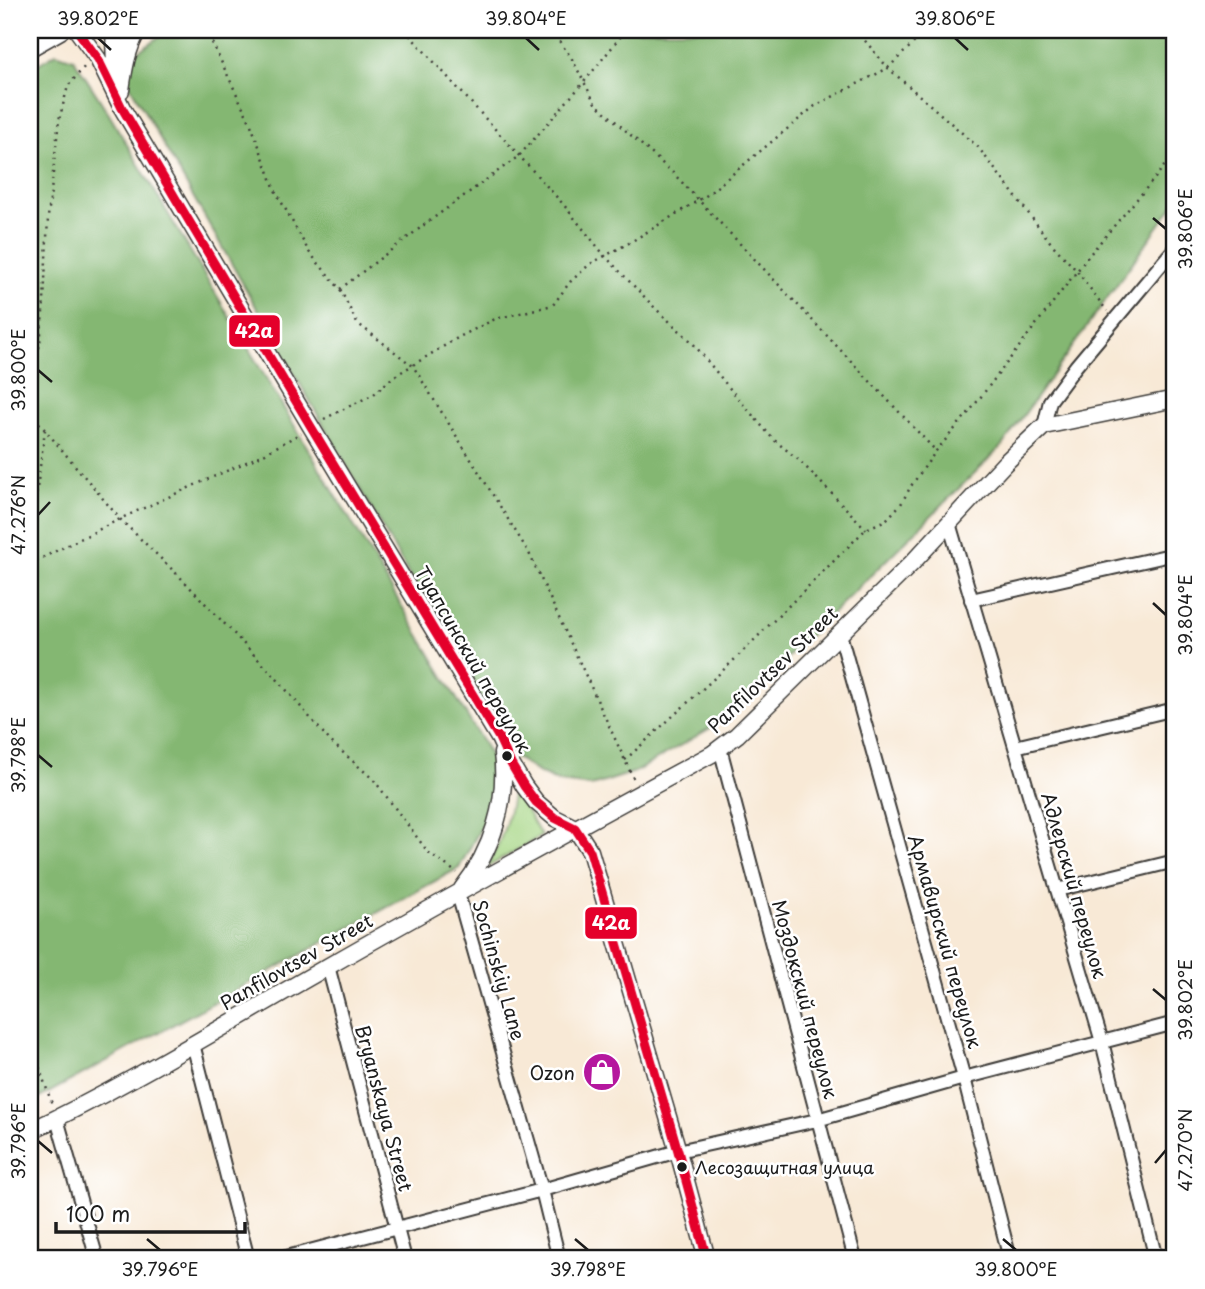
<svg xmlns="http://www.w3.org/2000/svg" width="1205" height="1289" viewBox="0 0 1205 1289" font-family="'Playpen Sans',sans-serif">
<style>
.green{fill:#a6d684;stroke:#617950;stroke-width:2}
.forest{fill:#84b772;stroke:#506a47;stroke-width:2}
.lines{fill:none;stroke-linecap:round;stroke-linejoin:round}
.street-casing{stroke:#3d3b38;stroke-width:16}
.secondary-casing{stroke:#3d3b38;stroke-width:19}
.primary-casing{stroke:#3d3b38;stroke-width:21}
.path{stroke:#3d3b38;stroke-width:2.5;stroke-dasharray:2 5;stroke-linecap:butt}
.street{stroke:#fff;stroke-width:12}
.secondary{stroke:#fff;stroke-width:16}
.primary{stroke:#fff;stroke-width:18}
.bus-1-casing{stroke:#fff;stroke-width:14}
.bus-1{stroke:#e4002b;stroke-width:9}
.ticks{fill:none;stroke:#1c1c1c;stroke-width:2.5}
.bus-dot{fill:#1c1c1c;stroke:#fff;stroke-width:2.5}
.labels{text-anchor:middle;dominant-baseline:central;stroke-width:5;stroke-linejoin:round;paint-order:stroke}
.bus-label{font-size:17px;fill:#1c1c1c;stroke:#fff;text-anchor:start}
.street-label{font-size:19px;fill:#1c1c1c;stroke:#fff}
.poi-label{font-size:19px;fill:#1c1c1c;stroke:#fff;text-anchor:end}
.line-badge{stroke:#fff;stroke-width:2.5}
.badge-label{font-size:19px;text-anchor:middle;font-weight:bold;fill:#fff}
.neatline{fill:none;stroke:#1c1c1c;stroke-width:2.5}
.ticks-label{font-size:18px;text-anchor:middle;fill:#1c1c1c}
</style>
<rect width="100%" height="100%" fill="#fff"/>
<filter id="ink" filterUnits="userSpaceOnUse"><feTurbulence type="fractalNoise" baseFrequency=".0143" numOctaves="2"/><feDisplacementMap in="SourceGraphic" scale="14" xChannelSelector="R" yChannelSelector="G"/><feConvolveMatrix kernelMatrix="1 2 1 2 8 2 1 2 1" color-interpolation-filters="sRGB"/></filter>
<filter id="wash" filterUnits="userSpaceOnUse"><feTurbulence type="fractalNoise" baseFrequency=".00686" numOctaves="4" result="noise"/><feDisplacementMap in="SourceGraphic" scale="28" xChannelSelector="R" yChannelSelector="G"/><feGaussianBlur stdDeviation="1.57" result="paint"/><feColorMatrix in="noise" values="0 0 0 0 0 0 0 0 0 0 0 0 0 0 0 0 0 1.4 0 .05"/><feComposite in="paint" operator="in"/></filter>
<g filter="url(#wash)">
<rect width="100%" height="100%" fill="#f8e9d6"/>
<path class="green" d="M 513,786 L 541,836 L 486,868 C 502,842 510,816 513,786 Z"/>
<path class="forest" d="M 169,30 L 1175,30 L 1175,203 L 1001,447 L 724,720 L 635,772 L 592,786 L 559,782 L 539,773 L 512,755 L 118,65 Z
M 56,53 L 74,59 L 107,111 L 491,756 L 492,789 L 484,822 L 459,868 L 30,1103 L 30,69 Z"/>
</g>
<g filter="url(#ink)">
<g class="lines">
<defs>
<path id="street" d="M 1044,426 L 1050,401 L 1076,366 L 1175,248
M 949,523 L 1102,1042 L 1156,1259
M 971,600 L 1175,554
M 840,634 L 964,1078 L 1010,1259
M 1015,747 L 1175,709
M 720,748 L 855,1259
M 1057,890 L 1175,861
M 458,894 L 542,1190 L 559,1259
M 328,966 L 405,1259
M 193,1044 L 248,1259
M 57,1119 L 97,1259
M 279,1259 L 542,1190 L 678,1151 L 817,1120 L 964,1078 L 1175,1023"/>
<path id="secondary" d="M 77,30 L 98,59 L 122,108 L 310,425 L 499,738 L 511,764 L 524,786 L 536,802 L 555,818 L 575,828 L 590,851 L 678,1151 L 707,1259
M 115,30 C 113,50 115,68 119,88
M 462,889 C 492,851 508,801 502,753
M 30,1131 C 132,1083 228,1023 327,967 C 454,894 583,824 712,754 L 737,735 L 912,563 L 1005,463 L 1044,426 L 1175,399"/>
<path id="primary" d="M 30,47 L 60,30
M 120,90 C 123,69 126,49 137,30"/>
</defs>
<use href="#street" class="street-casing"/>
<use href="#secondary" class="secondary-casing"/>
<use href="#primary" class="primary-casing"/>
<path class="path" d="M 206,30 L 250,122 L 276,192 L 309,252 L 340,289 L 357,323 L 413,366 L 529,553 L 635,782
M 405,30 L 563,204 L 605,256 L 656,309 L 692,342 L 726,384 L 773,439 L 800,461 L 866,529
M 551,30 L 571,57 L 595,103 L 673,173 L 936,451
M 856,30 L 888,68 L 978,147 L 1051,243 L 1077,271 L 1107,311
M 340,289 L 428,222 L 519,156 L 584,82 L 626,30
M 30,382 L 40,344 L 44,302 L 48,217 L 59,120 L 68,86 L 85,66
M 30,412 L 120,519 L 184,581 L 277,679 L 330,741 L 374,780 L 428,852 L 457,873
M 324,419 L 374,394 L 393,377 L 459,337 L 495,319 L 553,305 L 570,282 L 590,264 L 629,243 L 707,195 L 815,106 L 888,68 L 927,30
M 30,521 L 35,503 L 45,430
M 30,564 L 126,516 L 262,455 L 301,433
M 625,760 L 732,662 L 866,529 L 886,520 L 901,504 L 911,486 L 936,451 L 970,411 L 1090,254 L 1155,178 L 1175,152
M 30,1041 L 52,1104"/>
<use href="#street" class="street"/>
<use href="#secondary" class="secondary"/>
<use href="#primary" class="primary"/>
<defs>
<path id="bus-1" d="M 77,30 L 98,59 L 122,108 L 310,425 L 499,738 L 511,764 L 524,786 L 536,802 L 555,818 L 575,828 L 590,851 L 678,1151 L 707,1259"/>
</defs>
<use href="#bus-1" class="bus-1-casing"/>
<use href="#bus-1" class="bus-1"/>
</g>
</g>
<path class="ticks" d="M 98,38 L 111,50M 526,38 L 539,50M 955,38 L 968,50M 1153,218 L 1166,229M 38,370 L 52,382M 38,515 L 50,502M 1153,603 L 1166,615M 38,755 L 52,767M 1153,989 L 1166,1000M 38,1141 L 52,1153M 1155,1163 L 1166,1150M 147,1239 L 160,1250M 575,1239 L 588,1250M 1003,1239 L 1016,1250"/>
<defs>
<symbol id="shop-disc" viewBox="-11 -11 22 22"><circle r="9.5" fill="#b5179e" stroke="#fff"/><path d="M-5-2.5h2.3a2.7 3.5 0 0 1 5.4 0H5L5.5 6h-11ZM-1.5-2.5h3a1.5 2.3 0 0 0-3 0Z" fill="#fff"/></symbol>
</defs>
<g fill-rule="evenodd">
<use href="#shop-disc" x="580" y="1050" width="44" height="44"/>
</g>
<g class="bus-dot">
<circle cx="507" cy="756" r="6"/>
<circle cx="682" cy="1167" r="6"/>
</g>
<g class="labels">
<g class="bus-label">
<text x="695" y="1167">Лесозащитная улица</text>
</g>
<g class="street-label">
<text transform="translate(474 659) rotate(60)">Туапсинский переулок</text>
<text transform="translate(772 669) rotate(-44)">Panfilovtsev Street</text>
<text transform="translate(1075 885) rotate(74)">Адлерский переулок</text>
<text transform="translate(946 941) rotate(74)">Армавирский переулок</text>
<text transform="translate(296 961) rotate(-30)">Panfilovtsev Street</text>
<text transform="translate(500 970) rotate(74)">Sochinskiy Lane</text>
<text transform="translate(806 999) rotate(75)">Моздокский переулок</text>
<text transform="translate(385 1108) rotate(75)">Bryanskaya Street</text>
</g>
<g class="poi-label">
<text x="575" y="1072">Ozon</text>
</g>
</g>
<g class="line-badge">
<rect x="228" y="314" width="53" height="34" rx="7" fill="#e4002b"/>
<rect x="584" y="906" width="54" height="34" rx="7" fill="#e4002b"/>
</g>
<g class="badge-label">
<text x="254" y="338">42a</text>
<text x="611" y="930">42a</text>
</g>
<rect width="1205" height="1289" fill="none" stroke="#fff" stroke-width="77"/>
<path d="M56 1222v10h189v-10" fill="none" stroke="#1c1c1c" stroke-width="3.5"/>
<text x="66" y="1222" font-size="21" fill="#1c1c1c" stroke="#ffffff" stroke-width="5" paint-order="stroke">100 m</text>
<rect x="38" y="38" width="1128" height="1212" class="neatline"/>
<g class="ticks-label">
<text x="98" y="25">39.802°E</text>
<text x="526" y="25">39.804°E</text>
<text x="955" y="25">39.806°E</text>
<text transform="translate(1186 229) rotate(-90)" y="6">39.806°E</text>
<text transform="translate(19 370) rotate(-90)" y="6">39.800°E</text>
<text transform="translate(19 515) rotate(-90)" y="6">47.276°N</text>
<text transform="translate(1186 615) rotate(-90)" y="6">39.804°E</text>
<text transform="translate(19 755) rotate(-90)" y="6">39.798°E</text>
<text transform="translate(1186 1000) rotate(-90)" y="6">39.802°E</text>
<text transform="translate(19 1141) rotate(-90)" y="6">39.796°E</text>
<text transform="translate(1186 1150) rotate(-90)" y="6">47.270°N</text>
<text x="160" y="1276">39.796°E</text>
<text x="588" y="1276">39.798°E</text>
<text x="1016" y="1276">39.800°E</text>
</g>
</svg>
